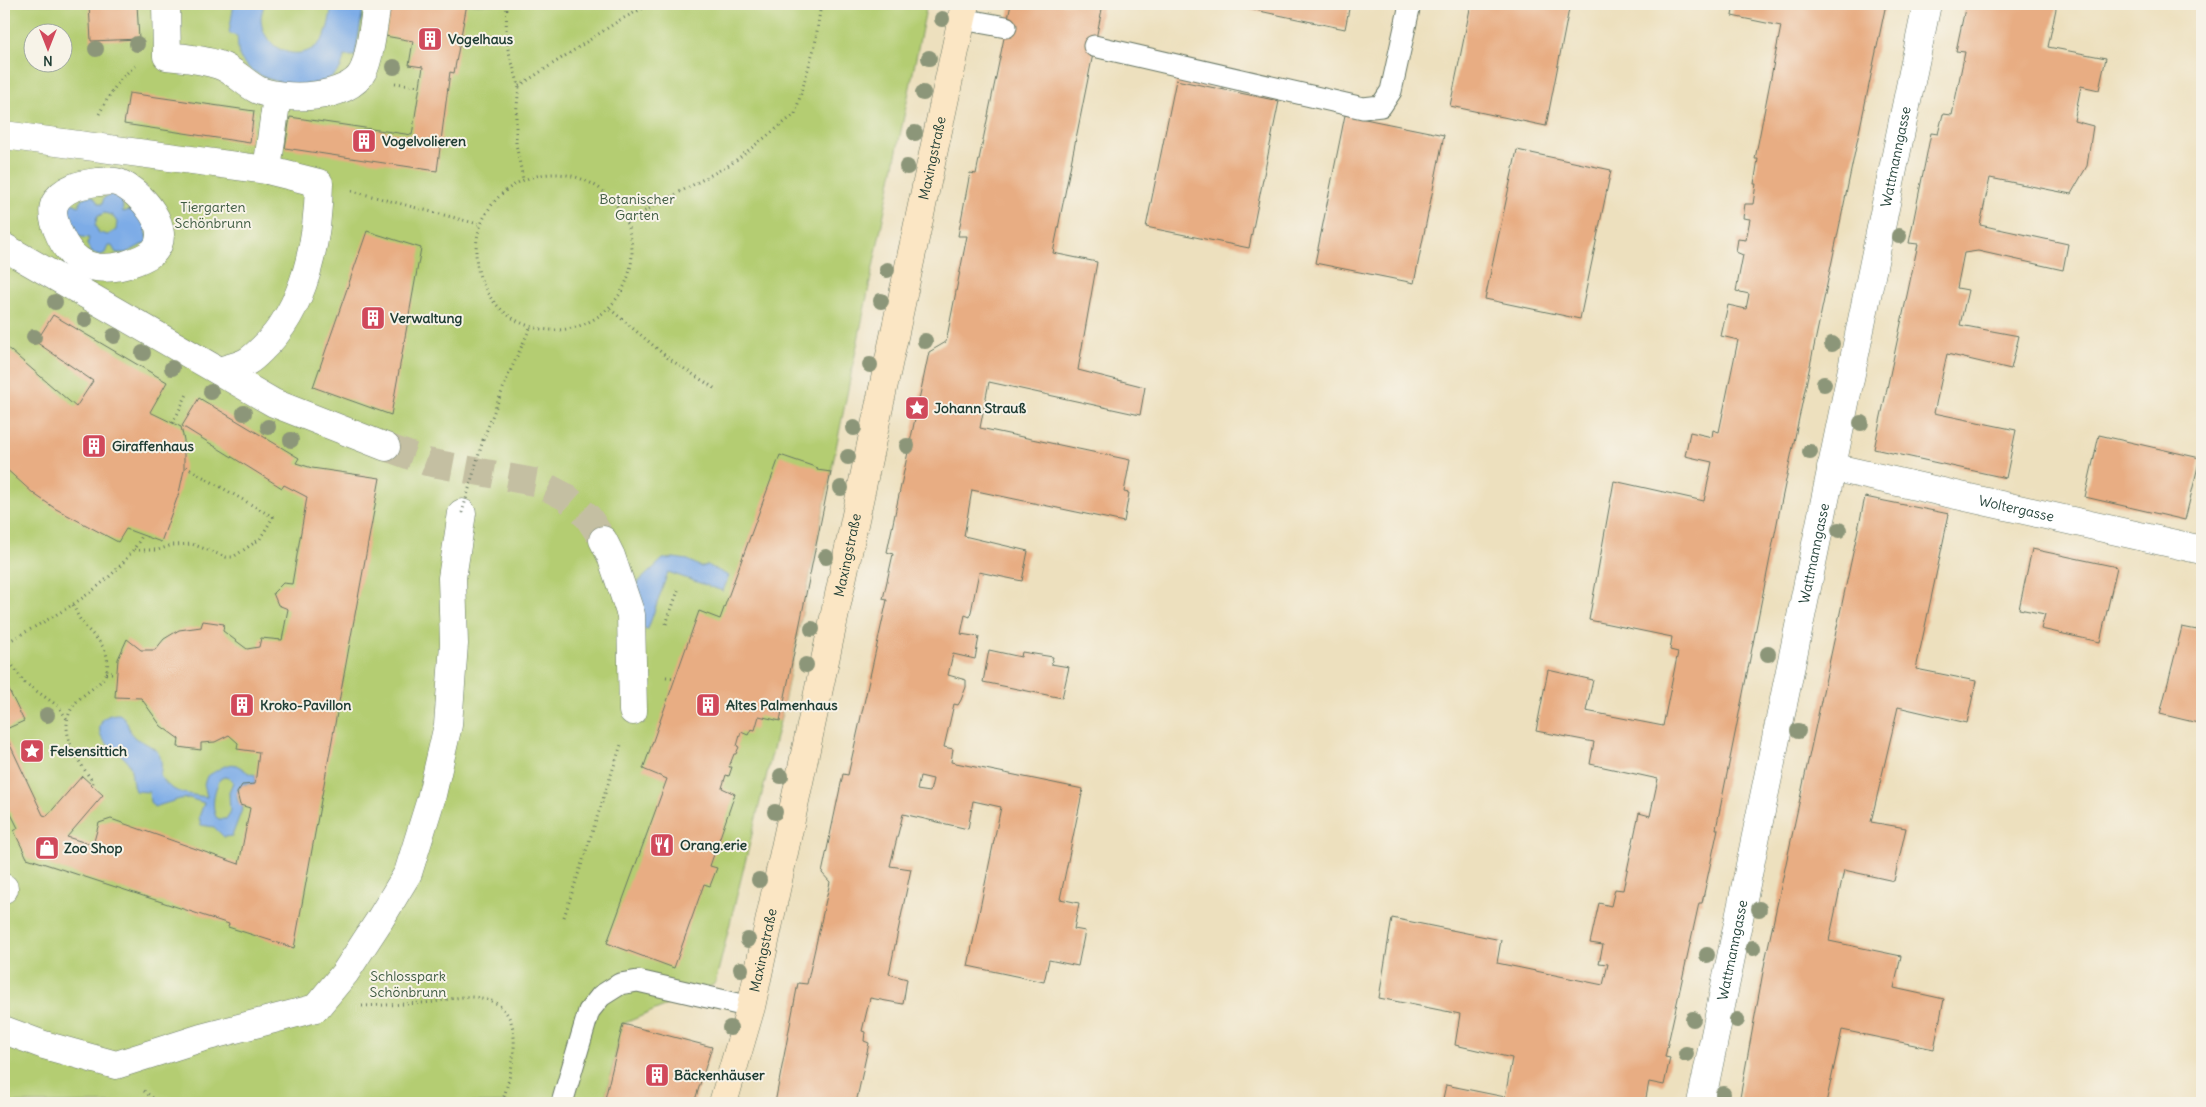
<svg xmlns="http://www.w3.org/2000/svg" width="2206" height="1107" viewBox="0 0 2206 1107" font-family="Delius,sans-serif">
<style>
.green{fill:#b4cd72;stroke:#6a8553;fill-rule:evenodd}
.water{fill:#7dace7;stroke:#4e748e;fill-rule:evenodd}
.building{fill:#e8ad83;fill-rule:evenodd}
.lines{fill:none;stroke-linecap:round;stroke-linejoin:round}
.street-tunnel{stroke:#c4bfa2;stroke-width:28;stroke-dasharray:28 14;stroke-linecap:butt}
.lane-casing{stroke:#677664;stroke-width:23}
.street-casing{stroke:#677664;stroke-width:29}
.secondary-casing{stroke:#677664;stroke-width:29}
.path{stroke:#677664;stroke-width:3;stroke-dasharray:1 4;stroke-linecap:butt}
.lane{stroke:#fff;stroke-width:21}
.street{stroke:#fff;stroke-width:28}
.secondary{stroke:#fbe6c4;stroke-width:28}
.path-bridge{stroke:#677664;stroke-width:3;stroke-dasharray:1 4;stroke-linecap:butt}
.tree{fill:#8c9679}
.labels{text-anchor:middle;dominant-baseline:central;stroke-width:4;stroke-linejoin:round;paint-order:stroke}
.poi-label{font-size:14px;font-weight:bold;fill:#1f3d34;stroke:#f7f3e8;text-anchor:start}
.street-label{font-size:14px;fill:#1f3d34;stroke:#f7f3e8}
.park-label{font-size:14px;fill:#3d5a40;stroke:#f7f3e8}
</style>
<rect width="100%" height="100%" fill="#f7f3e8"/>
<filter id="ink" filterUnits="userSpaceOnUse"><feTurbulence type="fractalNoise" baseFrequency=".02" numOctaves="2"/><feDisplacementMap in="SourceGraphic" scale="10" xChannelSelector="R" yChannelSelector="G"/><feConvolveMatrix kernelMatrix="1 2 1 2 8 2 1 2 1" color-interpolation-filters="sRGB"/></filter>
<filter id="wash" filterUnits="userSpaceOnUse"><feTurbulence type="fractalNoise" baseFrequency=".0096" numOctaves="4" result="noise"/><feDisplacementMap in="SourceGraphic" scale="20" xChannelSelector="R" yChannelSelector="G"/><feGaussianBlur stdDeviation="1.12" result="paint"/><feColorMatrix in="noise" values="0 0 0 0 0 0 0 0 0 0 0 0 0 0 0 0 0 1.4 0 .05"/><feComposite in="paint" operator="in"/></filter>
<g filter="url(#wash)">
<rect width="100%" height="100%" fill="#ede0be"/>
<path class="green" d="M 4,4 L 927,4 L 780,721 L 715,984 L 623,1024 L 604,1103 L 4,1103 ZM 32,32 L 62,32 L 62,62 L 32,62 Z"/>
<path class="water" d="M 234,4 L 264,4 C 263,9 261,14 261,19 C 262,50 301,66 321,41 C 329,31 330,16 332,4 L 364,4 L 355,56 L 344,56 C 343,60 342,67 339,70 C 319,96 256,84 241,59 C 237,53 238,42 237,36 L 229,33 Z
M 111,194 L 122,198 L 123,212 L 134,209 L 142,216 L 141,221 L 145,223 L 147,242 L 126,253 L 116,253 L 112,246 L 108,246 L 105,253 L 101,255 L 92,253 L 87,245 L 89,238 L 75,236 L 71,230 L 73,223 L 68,222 L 62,208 L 72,203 L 79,206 C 81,197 85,196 93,196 L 99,204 L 102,204 L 104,198 ZM 104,213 L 112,215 L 117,222 L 116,230 L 108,235 L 99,233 L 95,226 L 97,217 Z
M 674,558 L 688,560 L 701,567 L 707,565 L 729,576 L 723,591 L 668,572 L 648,629 L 641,628 L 632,588 L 663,559 Z
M 119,714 C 129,719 127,730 134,737 C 136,739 139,740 141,741 C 159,750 164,756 160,776 C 171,794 188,794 207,797 L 204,784 L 207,776 C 216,772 229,760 238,766 C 246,770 247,774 256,775 L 255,784 L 244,784 L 239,788 C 236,795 236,802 243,807 L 232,836 L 224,837 L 214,827 L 201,825 L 199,817 L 204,803 L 189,798 L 180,799 L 154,807 L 150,802 L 149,792 L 135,791 C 131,782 133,772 129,764 C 122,750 91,742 102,721 C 106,715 113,714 119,714 ZM 224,777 L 229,778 L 233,782 L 229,792 L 230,813 L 226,819 L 219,819 L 216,817 C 211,806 214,790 220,779 Z"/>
<g id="blocks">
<path class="building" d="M 89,4 L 137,4 L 139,39 L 91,41 Z
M 391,4 L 467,4 L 454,73 L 450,72 L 437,171 L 285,148 L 290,117 L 412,135 L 423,67 L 409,65 L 413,41 L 385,36 Z
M 1011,4 L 1103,4 L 1053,253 L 1097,262 L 1078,370 L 1145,387 L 1140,415 L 989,382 L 980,428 L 1130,460 L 1124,492 L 1129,493 L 1124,522 L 972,490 L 964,536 L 1028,551 L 1022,581 L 979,572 L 970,617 L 965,615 L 961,634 L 979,637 L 975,659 L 953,654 L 948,675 L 966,680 L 966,687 L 961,700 L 958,705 L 954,704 L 944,747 L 953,749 L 951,762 L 1083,789 L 1060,899 L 1079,903 L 1074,929 L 1085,931 L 1078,966 L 1049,960 L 1044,982 L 968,966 L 1001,807 L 973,801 L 968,829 L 903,814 L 890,866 L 911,869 L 889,974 L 907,979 L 903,1004 L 870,998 L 862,1031 L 865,1032 L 864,1041 L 869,1043 L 856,1103 L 775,1103 L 798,983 L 807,984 L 830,882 L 822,873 L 843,774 L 848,775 L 887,600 L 883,599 L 893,554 L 887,552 L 929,352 L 946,342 L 967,236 L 958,236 L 970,173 L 976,174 ZM 920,776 L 933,779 L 930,792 L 917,790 Z
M 1226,4 L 1350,4 L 1345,29 Z
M 1471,4 L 1570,4 L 1546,126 L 1450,106 Z
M 1734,4 L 1886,4 L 1778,518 L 1716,829 L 1718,829 L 1702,903 L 1699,903 L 1665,1057 L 1670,1058 L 1664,1085 L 1649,1082 L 1645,1103 L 1442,1103 L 1446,1085 L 1505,1097 L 1512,1058 L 1455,1045 L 1460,1014 L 1379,998 L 1392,918 L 1501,940 L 1497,963 L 1603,985 L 1608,964 L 1599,963 L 1603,945 L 1590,943 L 1599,903 L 1611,906 L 1615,889 L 1623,890 L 1639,813 L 1650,816 L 1658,779 L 1590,764 L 1594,742 L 1536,731 L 1548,670 L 1593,680 L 1586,711 L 1663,726 L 1678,652 L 1670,650 L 1672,637 L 1589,620 L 1614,481 L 1704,501 L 1712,462 L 1685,456 L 1690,432 L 1712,437 L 1713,430 L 1719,432 L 1738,340 L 1721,336 L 1728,305 L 1746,309 L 1749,294 L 1736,291 L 1743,255 L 1736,252 L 1738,239 L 1746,240 L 1750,219 L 1743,218 L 1745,204 L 1753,204 L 1756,184 L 1754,184 L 1758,159 L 1755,159 L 1781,26 L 1732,16 Z
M 1966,4 L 2057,4 L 2048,47 L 2106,58 L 2099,90 L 2081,86 L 2074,121 L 2093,126 L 2087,166 L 2071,194 L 1990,178 L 1980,225 L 2068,244 L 2063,270 L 1978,251 L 1964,253 L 1957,288 L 1968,290 L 1960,325 L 2019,336 L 2011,369 L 1947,354 L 1934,413 L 2016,430 L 2006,478 L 1874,449 L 1918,244 L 1909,243 L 1931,133 L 1938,134 L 1943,114 L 1952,115 L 1965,52 L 1956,51 Z
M 1176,80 L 1279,101 L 1249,248 L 1146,227 Z
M 129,93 L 254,111 L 250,143 L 124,124 Z
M 1345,115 L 1444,135 L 1414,283 L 1315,263 Z
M 1517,150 L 1611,170 L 1580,319 L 1485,299 Z
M 367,231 L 421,248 L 391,415 L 313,387 Z
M 53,315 L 167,382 L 150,412 L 181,427 L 184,440 L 184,470 L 179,493 L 161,542 L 126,529 L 118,542 L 56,509 L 34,494 L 4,467 L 4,345 L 76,407 L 93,381 L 36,342 Z
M 199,398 L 299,458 L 296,463 L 312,468 L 380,478 L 294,948 L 228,927 L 229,924 L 27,858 L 14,831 L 18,828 L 4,800 L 4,732 L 43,815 L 47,816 L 82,776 L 103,795 L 67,837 L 93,845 L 99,823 L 111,819 L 239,864 L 250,808 L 240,805 L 237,793 L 242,785 L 255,784 L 259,752 L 237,749 L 238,743 L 229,735 L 215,742 L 201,743 L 201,750 L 178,747 L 179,739 L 161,726 L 141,698 L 115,697 L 118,659 L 127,639 L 141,650 L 155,650 L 164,639 L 179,630 L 201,627 L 203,621 L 224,624 L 223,631 L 247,649 L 259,647 L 261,638 L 282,640 L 288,609 L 278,605 L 273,593 L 283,583 L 292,584 L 307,497 L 284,485 L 282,488 L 182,426 Z
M 2099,435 L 2200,458 L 2185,520 L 2085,497 Z
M 780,455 L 818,468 L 817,470 L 831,472 L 780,721 L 759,716 L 755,730 L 751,729 L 748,735 L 741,732 L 737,746 L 739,747 L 736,754 L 734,754 L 729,767 L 732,767 L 729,776 L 726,775 L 722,788 L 735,794 L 710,866 L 717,868 L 710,886 L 704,884 L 674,968 L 607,943 L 667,779 L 643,769 L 699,611 L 720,619 Z
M 1865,497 L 1949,514 L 1916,669 L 1976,681 L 1967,723 L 1898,707 L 1871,822 L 1906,828 L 1894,881 L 1844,870 L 1829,941 L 1901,956 L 1894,988 L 1944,999 L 1934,1049 L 1842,1030 L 1826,1103 L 1739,1103 L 1765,961 Z
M 2032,549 L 2117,567 L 2100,642 L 2041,629 L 2045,614 L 2019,609 Z
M 2201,607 L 2202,607 L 2202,724 L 2160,714 L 2182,627 L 2197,630 Z
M 989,650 L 1021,657 L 1022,652 L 1053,657 L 1051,664 L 1069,667 L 1062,698 L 983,682 Z
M 4,680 L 24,721 L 4,730 Z
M 623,1024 L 712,1047 L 694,1103 L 604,1103 Z"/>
</g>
</g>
<g filter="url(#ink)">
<use href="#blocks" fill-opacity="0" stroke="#677664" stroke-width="1"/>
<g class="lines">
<path class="street-tunnel" d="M 386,447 L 427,462 L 539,483 L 566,497 L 588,517 L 603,540"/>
<defs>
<path id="lane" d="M 962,19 L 1006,27
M 1094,46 L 1363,108 L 1381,106 L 1391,91 L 1409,9
M 562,1103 L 589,1011 L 601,996 L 620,984 L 638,981 L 751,1007"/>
<g id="street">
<path d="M 166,4 L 167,56 C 184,58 202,59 219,65 C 234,70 244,83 258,90 C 283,101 349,100 363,71 C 370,58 374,20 377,4"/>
<path d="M 4,135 L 267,170 L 319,183 C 318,240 306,308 262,349 C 258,353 253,358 248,361 C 240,366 229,368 219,371"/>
<path d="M 267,170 L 277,96"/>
<path d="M 97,182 C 104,182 113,180 119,183 C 140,191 175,230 153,252 C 146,258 134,262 125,265 C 90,274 70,262 57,229 C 54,221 51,211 55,203 C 62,188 82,184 97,182 Z"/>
<path d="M 4,247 L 274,403 L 386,447"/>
<path id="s1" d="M 1831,467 L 2202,550"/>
<path d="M 603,540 L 611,556 L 631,615 L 633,711"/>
<path d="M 4,888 L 4,889"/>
<path d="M 4,1030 L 44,1045 L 116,1065 L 201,1038 L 316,1008 L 345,973 L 379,921 L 408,873 L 431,799 L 448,725 L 454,644 L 452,578 L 462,513"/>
<path id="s2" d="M 1701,1103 L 1927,4"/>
</g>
<g id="secondary">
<path id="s3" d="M 723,1103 L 751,1007 L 965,4"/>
</g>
</defs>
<use href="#lane" class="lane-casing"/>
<use href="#street" class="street-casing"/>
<use href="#secondary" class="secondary-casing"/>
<path class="path" d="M 507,4 L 506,32 L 508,49 L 519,86 L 516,116 L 516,144 L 523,179
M 395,83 L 419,86
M 519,86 L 620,20 L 651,4
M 99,114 C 109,96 118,79 135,66
M476 252a78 78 0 1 1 156 0a78 78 0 1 1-156 0Z
M 352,191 L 482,225
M 627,221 L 731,164 L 795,114 L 815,45 L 821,4
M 610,309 L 668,358 L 717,390
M 173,423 L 188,392
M 483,440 L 508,376 L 530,328
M 134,550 L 158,550 L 172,545 L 192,544 L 226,557 L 233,557 L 260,539 L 273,517 L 184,466
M 73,605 C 76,611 78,617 82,622 C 89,633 102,641 106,653 C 115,686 84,687 72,708 C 57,732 79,762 93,782 L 92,786
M 666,624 L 679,588
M 4,644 C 55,615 112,589 142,536
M 4,654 L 25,683 L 58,706 L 67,719
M 106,673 L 116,673
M 666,677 L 675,678
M 564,917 L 622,742
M 362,1006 C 386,1005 410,1004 434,1002 C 446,1000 460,996 472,997 C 532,1000 514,1065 502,1103
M 144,1091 L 159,1103"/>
<use href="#lane" class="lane"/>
<use href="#street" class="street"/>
<use href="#secondary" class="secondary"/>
<path class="path-bridge" d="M 462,513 L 483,440"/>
</g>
<g class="tree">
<circle cx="942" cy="19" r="8"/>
<circle cx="137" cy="44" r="8"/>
<circle cx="96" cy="49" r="8"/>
<circle cx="929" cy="58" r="8"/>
<circle cx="394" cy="67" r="8"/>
<circle cx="923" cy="93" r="8"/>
<circle cx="915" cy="133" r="8"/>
<circle cx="907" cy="167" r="8"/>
<circle cx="1899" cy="236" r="8"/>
<circle cx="887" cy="270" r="8"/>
<circle cx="881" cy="301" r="8"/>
<circle cx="55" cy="302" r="8"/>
<circle cx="85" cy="320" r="8"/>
<circle cx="114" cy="336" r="8"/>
<circle cx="34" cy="337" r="8"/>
<circle cx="925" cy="341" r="8"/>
<circle cx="1832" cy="344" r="8"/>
<circle cx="143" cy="353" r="8"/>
<circle cx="870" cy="365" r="8"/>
<circle cx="172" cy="368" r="8"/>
<circle cx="1824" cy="384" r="8"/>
<circle cx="211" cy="392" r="8"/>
<circle cx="244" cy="413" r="8"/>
<circle cx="1861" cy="423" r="8"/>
<circle cx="268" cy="427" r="8"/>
<circle cx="854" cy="428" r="8"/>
<circle cx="291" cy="440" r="8"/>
<circle cx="907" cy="446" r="8"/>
<circle cx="1810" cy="452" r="8"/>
<circle cx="848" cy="457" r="8"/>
<circle cx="841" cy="488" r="8"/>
<circle cx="1839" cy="530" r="8"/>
<circle cx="826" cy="557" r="8"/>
<circle cx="812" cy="629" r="8"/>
<circle cx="1768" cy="654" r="8"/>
<circle cx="806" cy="665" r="8"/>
<circle cx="47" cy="715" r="8"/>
<circle cx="1798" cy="731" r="8"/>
<circle cx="781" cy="776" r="8"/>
<circle cx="775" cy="812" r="8"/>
<circle cx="759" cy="880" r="8"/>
<circle cx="1759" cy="909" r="8"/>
<circle cx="748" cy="940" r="8"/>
<circle cx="1753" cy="948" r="8"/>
<circle cx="1707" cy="955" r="8"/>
<circle cx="741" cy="969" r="8"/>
<circle cx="1693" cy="1019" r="8"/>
<circle cx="1737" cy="1020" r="8"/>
<circle cx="730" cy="1028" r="8"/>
<circle cx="1686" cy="1054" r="8"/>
<circle cx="1723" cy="1094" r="8"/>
</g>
</g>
<defs>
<symbol id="building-square" viewBox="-11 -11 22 22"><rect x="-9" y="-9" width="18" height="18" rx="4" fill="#d1495b" stroke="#f7f3e8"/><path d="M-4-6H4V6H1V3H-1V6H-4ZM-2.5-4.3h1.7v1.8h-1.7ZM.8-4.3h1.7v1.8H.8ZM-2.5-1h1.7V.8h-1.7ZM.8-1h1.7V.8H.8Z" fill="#fff"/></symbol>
<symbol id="sight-square" viewBox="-11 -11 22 22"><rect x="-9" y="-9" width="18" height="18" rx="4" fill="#d1495b" stroke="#f7f3e8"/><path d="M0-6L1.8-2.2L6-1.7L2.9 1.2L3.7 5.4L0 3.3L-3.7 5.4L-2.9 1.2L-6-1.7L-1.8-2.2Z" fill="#fff"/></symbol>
<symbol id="restaurant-square" viewBox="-11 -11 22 22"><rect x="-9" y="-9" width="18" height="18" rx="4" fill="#d1495b" stroke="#f7f3e8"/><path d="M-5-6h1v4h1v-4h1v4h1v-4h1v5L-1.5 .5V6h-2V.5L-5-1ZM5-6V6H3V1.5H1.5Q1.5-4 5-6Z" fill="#fff"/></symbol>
<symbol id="shop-square" viewBox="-11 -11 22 22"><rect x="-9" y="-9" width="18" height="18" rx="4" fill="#d1495b" stroke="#f7f3e8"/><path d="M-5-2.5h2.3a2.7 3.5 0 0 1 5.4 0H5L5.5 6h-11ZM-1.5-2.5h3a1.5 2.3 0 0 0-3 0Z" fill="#fff"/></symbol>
</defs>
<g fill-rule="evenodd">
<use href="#building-square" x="416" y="25" width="28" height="28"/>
<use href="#building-square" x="350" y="127" width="28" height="28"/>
<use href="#building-square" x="359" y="304" width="28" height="28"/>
<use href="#sight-square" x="903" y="394" width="28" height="28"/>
<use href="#building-square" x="80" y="432" width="28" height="28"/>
<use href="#building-square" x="228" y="691" width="28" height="28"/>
<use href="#building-square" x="694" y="691" width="28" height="28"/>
<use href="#sight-square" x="18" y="737" width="28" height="28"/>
<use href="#restaurant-square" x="648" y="831" width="28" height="28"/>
<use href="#shop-square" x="33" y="834" width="28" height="28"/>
<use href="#building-square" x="643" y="1061" width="28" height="28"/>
</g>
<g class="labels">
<g class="poi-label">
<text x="448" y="39">Vogelhaus</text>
<text x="382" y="141">Vogelvolieren</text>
<text x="390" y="318">Verwaltung</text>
<text x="934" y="408">Johann Strauß</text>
<text x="112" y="446">Giraffenhaus</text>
<text x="260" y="705">Kroko-Pavillon</text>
<text x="726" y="705">Altes Palmenhaus</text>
<text x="50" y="751">Felsensittich</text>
<text x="680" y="845">Orang.erie</text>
<text x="64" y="848">Zoo Shop</text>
<text x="674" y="1075">Bäckenhäuser</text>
</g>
<g class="street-label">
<text stroke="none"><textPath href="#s2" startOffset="966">Wattmanngasse</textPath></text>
<text stroke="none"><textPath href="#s3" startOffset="968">Maxingstraße</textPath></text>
<text stroke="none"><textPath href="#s1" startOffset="190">Woltergasse</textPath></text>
<text stroke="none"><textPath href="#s2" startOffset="561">Wattmanngasse</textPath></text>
<text stroke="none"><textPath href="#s3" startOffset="562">Maxingstraße</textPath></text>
<text stroke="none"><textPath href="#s3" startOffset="158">Maxingstraße</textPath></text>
<text stroke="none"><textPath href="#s2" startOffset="156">Wattmanngasse</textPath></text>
</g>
<g class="park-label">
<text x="637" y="199">Botanischer<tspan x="637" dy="16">Garten</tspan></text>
<text x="213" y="207">Tiergarten<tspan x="213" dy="16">Schönbrunn</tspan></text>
<text x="408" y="976">Schlosspark<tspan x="408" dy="16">Schönbrunn</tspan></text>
</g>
</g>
<rect width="2206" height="1107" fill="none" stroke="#f7f3e8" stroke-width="20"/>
<g transform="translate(48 48) rotate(180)"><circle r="24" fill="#f7f3e8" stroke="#a1aaa0"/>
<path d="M0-4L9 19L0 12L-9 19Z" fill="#d1495b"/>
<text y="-8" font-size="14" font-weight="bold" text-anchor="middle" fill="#1f3d34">N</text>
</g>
</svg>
